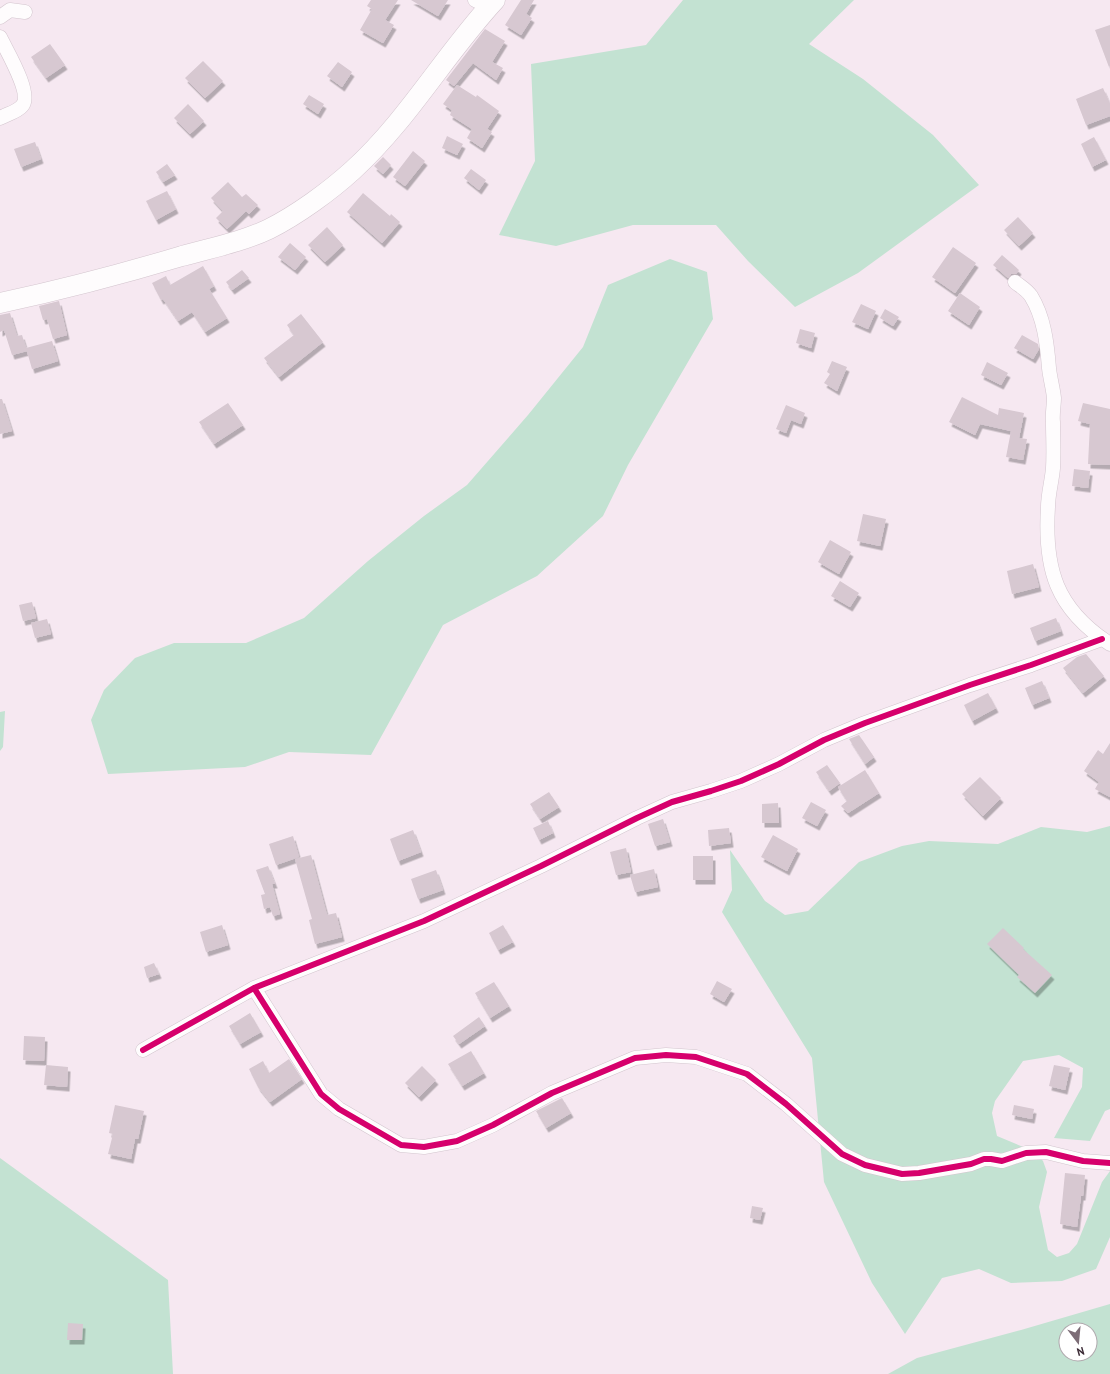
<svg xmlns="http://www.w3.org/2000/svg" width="1110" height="1374" viewBox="0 0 1110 1374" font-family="'PT Sans',sans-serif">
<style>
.green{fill:#c3e2d2;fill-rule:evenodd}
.building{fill:#d7c8d1;filter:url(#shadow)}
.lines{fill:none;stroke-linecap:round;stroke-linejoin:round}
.street-casing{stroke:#d3c5ce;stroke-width:15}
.secondary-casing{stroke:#d3c5ce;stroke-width:21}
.street{stroke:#fefcfd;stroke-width:14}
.secondary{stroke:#fefcfd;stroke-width:20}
.cycleway-casing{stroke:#fff;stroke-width:8}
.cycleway{stroke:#d6006c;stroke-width:6}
</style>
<defs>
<filter id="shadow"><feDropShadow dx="2.5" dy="4.5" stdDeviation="0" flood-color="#0004"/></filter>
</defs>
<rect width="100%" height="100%" fill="#f6e8f1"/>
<path class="green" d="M 683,0 L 854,0 L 809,44 L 863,79 L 933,135 L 979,185 L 858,273 L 795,307 L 748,261 L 716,225 L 633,225 L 556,246 L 499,235 L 535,161 L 531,64 L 646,45 Z
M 670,259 L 707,272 L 713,319 L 628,465 L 603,516 L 537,576 L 443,625 L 371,755 L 289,752 L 245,767 L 108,774 L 91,720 L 104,690 L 135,658 L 174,643 L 246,643 L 304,618 L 368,561 L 424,516 L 467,485 L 528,415 L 583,347 L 608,285 Z
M 5,711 L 3,747 L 0,751 L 0,712 Z
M 1110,826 L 1110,1109 L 1105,1111 L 1090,1141 L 1054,1138 L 1082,1087 L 1083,1068 L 1059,1055 L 1023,1061 L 995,1101 L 992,1113 L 997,1136 L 1035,1152 L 1043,1161 L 1047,1172 L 1039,1207 L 1048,1250 L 1057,1257 L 1069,1253 L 1077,1244 L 1102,1182 L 1110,1171 L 1110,1237 L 1096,1269 L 1062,1281 L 1011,1283 L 979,1269 L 942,1278 L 905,1334 L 872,1283 L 824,1182 L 812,1058 L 722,912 L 732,890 L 730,850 L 765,901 L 785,915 L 808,911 L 859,862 L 902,846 L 929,841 L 998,844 L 1041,827 L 1087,832 Z
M 0,1158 L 168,1280 L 173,1374 L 0,1374 Z
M 1110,1304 L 1110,1374 L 888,1374 L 917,1358 L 1021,1330 ZM 1066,1330 L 1090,1330 L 1090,1354 L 1066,1354 Z"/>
<path class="building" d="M 371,0 L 398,0 L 385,20 L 394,25 L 383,43 L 360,30 L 372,9 L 367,6 Z
M 411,0 L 448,0 L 438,16 Z
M 521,0 L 534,0 L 526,14 L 532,18 L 521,35 L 505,25 Z
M 1110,25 L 1110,66 L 1109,67 L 1095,30 Z
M 485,29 L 505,41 L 492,62 L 503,68 L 496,80 L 473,63 L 454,86 L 446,80 Z
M 50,44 L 65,65 L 46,78 L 31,57 Z
M 203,61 L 223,81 L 205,98 L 185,78 Z
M 338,62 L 352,72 L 342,87 L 327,76 Z
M 457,85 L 476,97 L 477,95 L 499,111 L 487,129 L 492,132 L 482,148 L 467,138 L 472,129 L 450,115 L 452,110 L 443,104 Z
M 1103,88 L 1110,104 L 1110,116 L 1086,125 L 1076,99 Z
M 309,95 L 324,104 L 318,114 L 303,104 Z
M 188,104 L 204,121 L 190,134 L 174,118 Z
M 447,136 L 463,144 L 457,155 L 442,148 Z
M 1094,137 L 1106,160 L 1092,167 L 1081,144 Z
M 35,142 L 41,159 L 21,167 L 14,149 Z
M 413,151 L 425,161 L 405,186 L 393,177 Z
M 383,157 L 391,165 L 383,174 L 374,166 Z
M 167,164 L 175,175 L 163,182 L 156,172 Z
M 471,169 L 486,180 L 479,190 L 464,178 Z
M 228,182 L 242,197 L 246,194 L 258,205 L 249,214 L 246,211 L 227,229 L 216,218 L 223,211 L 211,198 Z
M 167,191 L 176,209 L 156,220 L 146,201 Z
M 363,193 L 390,216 L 391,214 L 400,222 L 382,243 L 347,212 Z
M 1018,217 L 1033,233 L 1019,246 L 1004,230 Z
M 327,227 L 343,245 L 325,262 L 308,245 Z
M 290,243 L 306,257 L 295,270 L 278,257 Z
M 953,247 L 976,263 L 955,293 L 932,277 Z
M 1002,255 L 1019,270 L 1016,274 L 1011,274 L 1008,278 L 993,265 Z
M 203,266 L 214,286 L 209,289 L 227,318 L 205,332 L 192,312 L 178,321 L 163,299 L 161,300 L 152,283 L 166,276 L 170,285 Z
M 242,270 L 249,278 L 232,290 L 226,282 Z
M 960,293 L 980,307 L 969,325 L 948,311 Z
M 59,301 L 67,335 L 53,339 L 47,319 L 43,320 L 39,306 Z
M 861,304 L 876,311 L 868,329 L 852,322 Z
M 885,309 L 899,317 L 893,326 L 880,318 Z
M 10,313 L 17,336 L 22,335 L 27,351 L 12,355 L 4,330 L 0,332 L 0,315 Z
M 301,314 L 323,342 L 279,377 L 264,358 L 294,335 L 287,325 Z
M 800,329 L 815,333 L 811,348 L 796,343 Z
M 1022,335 L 1038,344 L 1039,349 L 1033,359 L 1014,348 Z
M 52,341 L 58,361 L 32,369 L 26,348 Z
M 832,361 L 847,367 L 837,391 L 824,383 L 830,374 L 827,372 Z
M 987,362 L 1008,373 L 1001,385 L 981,375 Z
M 962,397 L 998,415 L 999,408 L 1024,413 L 1019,438 L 1027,439 L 1023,460 L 1006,457 L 1011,431 L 980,424 L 975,435 L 949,422 Z
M 0,399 L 2,399 L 12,431 L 0,434 Z
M 228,403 L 243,425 L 214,444 L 199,422 Z
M 1083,403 L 1110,409 L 1110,465 L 1088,464 L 1090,424 L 1078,421 Z
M 786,405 L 805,413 L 801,424 L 791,420 L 786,433 L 776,429 Z
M 1074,469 L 1090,471 L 1088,488 L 1072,486 Z
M 863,514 L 886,519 L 880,546 L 857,541 Z
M 830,540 L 851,552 L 839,574 L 818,562 Z
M 1033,564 L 1039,587 L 1012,594 L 1007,571 Z
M 840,581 L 859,593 L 850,607 L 831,596 Z
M 32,602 L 36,618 L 23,621 L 19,605 Z
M 1056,618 L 1061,631 L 1035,641 L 1030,628 Z
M 47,619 L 51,634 L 35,638 L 31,623 Z
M 1086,654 L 1104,676 L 1083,693 L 1063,668 L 1077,657 Z
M 1042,681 L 1049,698 L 1032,705 L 1025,688 Z
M 988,693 L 996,708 L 972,721 L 964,705 Z
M 859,735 L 874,757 L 865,764 L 849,739 Z
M 1110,743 L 1110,797 L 1095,789 L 1099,782 L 1084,771 L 1098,750 L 1103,754 Z
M 827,765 L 840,783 L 829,791 L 816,772 Z
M 865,770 L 879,793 L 848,813 L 841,806 L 847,801 L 838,787 Z
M 980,777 L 1001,798 L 983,816 L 962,794 Z
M 549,792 L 559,807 L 540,819 L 530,804 Z
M 811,802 L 826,810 L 817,826 L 802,818 Z
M 778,803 L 779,823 L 762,823 L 762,804 Z
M 663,819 L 670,842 L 655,846 L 648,824 Z
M 548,821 L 553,833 L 539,840 L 533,828 Z
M 729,828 L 731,843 L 709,846 L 708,830 Z
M 413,830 L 421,852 L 398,861 L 390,839 Z
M 773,835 L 798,849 L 787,871 L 761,857 Z
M 293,836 L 299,857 L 276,865 L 269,844 Z
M 626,848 L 631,872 L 616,875 L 610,852 Z
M 311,855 L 327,915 L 336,913 L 342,937 L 315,944 L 309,920 L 312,919 L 295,859 Z
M 693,856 L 713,856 L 713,880 L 693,880 Z
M 268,866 L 275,884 L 272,884 L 280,914 L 273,916 L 270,907 L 264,909 L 261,895 L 265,894 L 256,870 Z
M 654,869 L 658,887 L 635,892 L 630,875 Z
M 436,870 L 443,890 L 418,899 L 411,879 Z
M 222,925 L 228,945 L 206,952 L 200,932 Z
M 503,925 L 513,942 L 498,950 L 489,933 Z
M 1003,928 L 1024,948 L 1023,949 L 1052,975 L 1035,993 L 1017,977 L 1019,975 L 987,944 Z
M 154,963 L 159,974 L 147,978 L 144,967 Z
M 717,981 L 732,989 L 724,1002 L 710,994 Z
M 494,982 L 509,1006 L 490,1018 L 475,993 Z
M 250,1013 L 261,1032 L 240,1044 L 229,1026 Z
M 479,1017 L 485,1026 L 459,1044 L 453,1036 Z
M 24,1036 L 45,1037 L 44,1061 L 23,1060 Z
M 471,1051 L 484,1073 L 462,1086 L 448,1064 Z
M 289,1059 L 302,1079 L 270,1102 L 258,1087 L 249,1069 L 263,1061 L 269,1073 Z
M 46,1065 L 68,1067 L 67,1087 L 44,1085 Z
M 1054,1065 L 1070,1068 L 1065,1090 L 1049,1086 Z
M 422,1066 L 436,1080 L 419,1097 L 405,1083 Z
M 562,1098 L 571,1113 L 546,1128 L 536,1111 Z
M 115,1105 L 144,1111 L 138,1139 L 135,1139 L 131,1159 L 108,1154 L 113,1134 L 109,1133 Z
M 1014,1105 L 1034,1109 L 1032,1119 L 1012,1115 Z
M 1065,1173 L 1085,1175 L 1083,1196 L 1081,1196 L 1077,1227 L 1060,1224 Z
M 752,1206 L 763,1208 L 760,1220 L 750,1218 Z
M 68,1323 L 83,1324 L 82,1340 L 67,1340 Z"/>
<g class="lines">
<defs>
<path id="street" d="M 475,0 L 489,7
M 0,17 L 10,10 L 25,12
M 0,37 C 6,50 33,94 22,106 C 17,112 7,114 0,118
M 1015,282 C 1020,286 1027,290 1031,296 C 1044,317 1047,343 1049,368 C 1050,378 1053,388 1054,398 C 1054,406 1052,414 1053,422 C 1053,438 1054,452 1053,468 C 1052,481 1048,494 1048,507 C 1044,569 1056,609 1110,644
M 254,988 L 321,1094 L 339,1109 L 401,1145 L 424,1147 L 457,1141 L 493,1125 L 552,1093 L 635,1058 L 666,1055 L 696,1057 L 747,1074 L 786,1104 L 842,1154 L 865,1165 L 902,1174 L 919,1173 L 971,1164 L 984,1159 L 991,1159 L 1002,1161 L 1026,1153 L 1046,1152 L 1083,1161 L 1110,1163
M 143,1050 L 254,988 L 424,921 L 541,866 L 637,818 L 672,802 L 711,791 L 741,781 L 779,764 L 824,740 L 865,723 L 970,685 L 1031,665 L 1102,639"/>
<path id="secondary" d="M 0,303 C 61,290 122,274 182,256 C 211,248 242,242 269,229 C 297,215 330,191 353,170 C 408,120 445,54 495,0"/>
</defs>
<use href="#street" class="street-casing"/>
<use href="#secondary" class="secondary-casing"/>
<use href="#street" class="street"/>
<use href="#secondary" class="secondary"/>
<defs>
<path id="cycleway" d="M 254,988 L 321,1094 L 339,1109 L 401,1145 L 424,1147 L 457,1141 L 493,1125 L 552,1093 L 635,1058 L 666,1055 L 696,1057 L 747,1074 L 786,1104 L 842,1154 L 865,1165 L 902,1174 L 919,1173 L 971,1164 L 984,1159 L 991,1159 L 1002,1161 L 1026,1153 L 1046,1152 L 1083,1161 L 1110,1163
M 143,1050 L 254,988 L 424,921 L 541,866 L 637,818 L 672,802 L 711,791 L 741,781 L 779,764 L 824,740 L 865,723 L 970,685 L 1031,665 L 1102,639"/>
</defs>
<use href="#cycleway" class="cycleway-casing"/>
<use href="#cycleway" class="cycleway"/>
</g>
<g transform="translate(1078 1342) rotate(164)"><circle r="19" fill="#ffffff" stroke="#b0a9ae"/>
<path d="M0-3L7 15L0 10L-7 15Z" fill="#7c6c76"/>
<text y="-6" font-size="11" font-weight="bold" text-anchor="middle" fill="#3a2934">N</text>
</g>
</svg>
